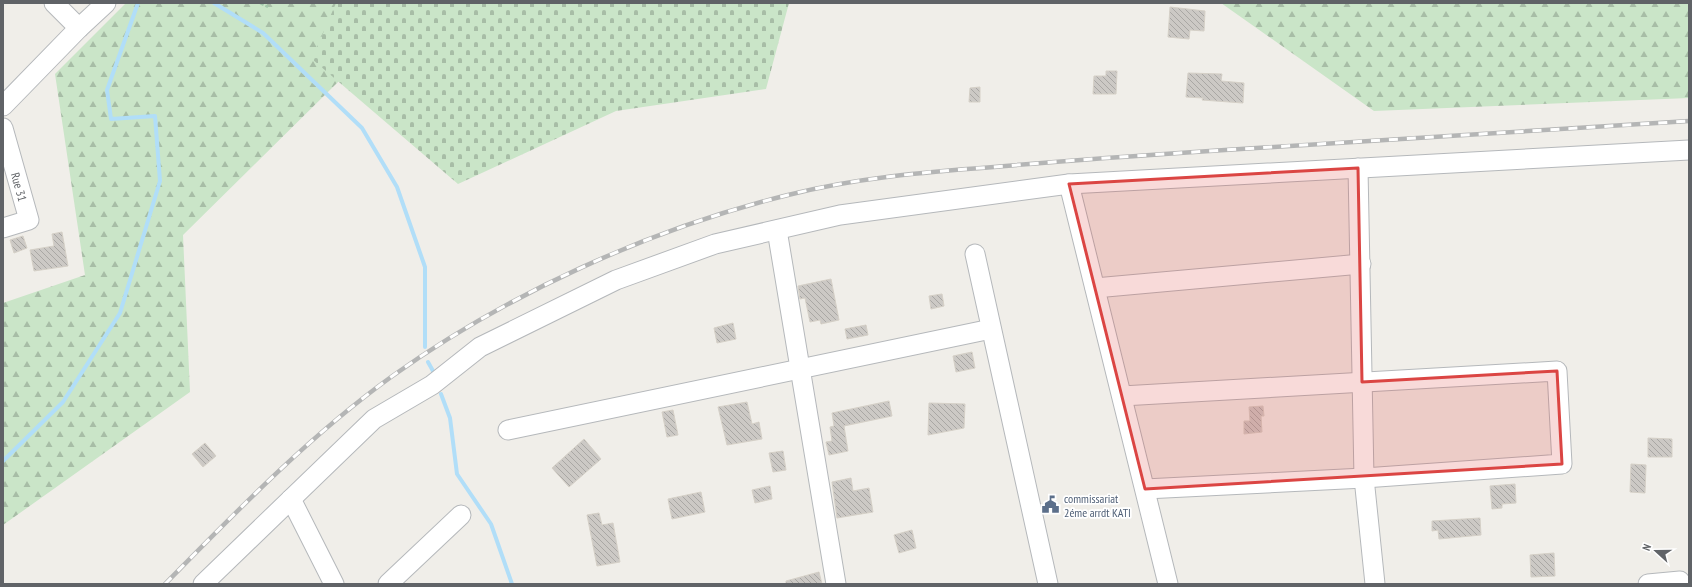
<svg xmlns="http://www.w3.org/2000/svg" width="1692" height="587" viewBox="0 0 1692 587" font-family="'PT Sans Narrow',sans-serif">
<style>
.forest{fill:url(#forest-firs)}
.cemetery{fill:url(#cemetery-stones)}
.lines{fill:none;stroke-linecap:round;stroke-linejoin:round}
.stream{stroke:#b1def8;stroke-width:4}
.building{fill:url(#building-back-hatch);stroke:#d5d0c7}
.minor-casing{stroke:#b5b8bb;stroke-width:21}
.path{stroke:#a1c6a9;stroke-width:2.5;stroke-dasharray:4 2;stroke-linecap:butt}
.minor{stroke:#fff;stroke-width:19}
.rail-casing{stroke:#b4b5b5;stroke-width:4.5}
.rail{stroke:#fff;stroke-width:3;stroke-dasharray:9;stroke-linecap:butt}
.marked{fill:#db4543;fill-opacity:0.2;stroke:#db4543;stroke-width:3;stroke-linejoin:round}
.labels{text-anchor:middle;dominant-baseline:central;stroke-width:3.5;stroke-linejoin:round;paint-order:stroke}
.street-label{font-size:12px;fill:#606367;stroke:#fff}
.service-label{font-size:12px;fill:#4e5e75;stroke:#fff;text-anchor:start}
</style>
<defs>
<pattern id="forest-firs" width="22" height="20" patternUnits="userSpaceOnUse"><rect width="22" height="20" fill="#cae5c8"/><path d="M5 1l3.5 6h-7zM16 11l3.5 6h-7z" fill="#a7bda6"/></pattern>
<pattern id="cemetery-stones" width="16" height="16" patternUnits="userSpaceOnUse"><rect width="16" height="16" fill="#cae5c8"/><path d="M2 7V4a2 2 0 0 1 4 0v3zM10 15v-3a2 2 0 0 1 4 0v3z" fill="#a7bda6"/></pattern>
<pattern id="building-back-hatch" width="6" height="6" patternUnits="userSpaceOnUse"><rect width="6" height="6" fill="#ccc9c5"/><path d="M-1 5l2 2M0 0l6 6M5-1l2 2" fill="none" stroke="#a9a7a4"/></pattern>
</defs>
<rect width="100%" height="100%" fill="#f0eee9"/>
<path class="forest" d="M 126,3 L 418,3 L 183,235 L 190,392 L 3,525 L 3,303 L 85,275 L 55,74 Z
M 1221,3 L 1689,3 L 1689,98 L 1374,111 Z"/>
<path class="cemetery" d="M 336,3 L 789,3 L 766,89 L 616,111 L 458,184 L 312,59 Z"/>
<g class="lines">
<path class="stream" d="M 214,3 L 263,33 L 362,128 L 397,187 L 425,267 L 425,347
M 428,362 L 433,371
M 441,394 L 450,418 L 457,474 L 491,524 L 512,584
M 3,461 L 63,402 L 120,313 L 160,181 L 155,116 L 111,119 L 107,90 L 138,3"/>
</g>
<path class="building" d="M 1170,7 L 1205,11 L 1204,31 L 1190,30 L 1189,39 L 1168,37 Z
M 1106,71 L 1117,71 L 1116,94 L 1093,94 L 1094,76 L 1106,76 Z
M 1188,73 L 1222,74 L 1221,81 L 1244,83 L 1243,103 L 1202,100 L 1203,98 L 1186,97 Z
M 980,87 L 980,102 L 969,102 L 970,88 Z
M 62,232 L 68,266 L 34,271 L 30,250 L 54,246 L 52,234 Z
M 23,236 L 27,248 L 14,253 L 10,240 Z
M 831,279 L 839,320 L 821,324 L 820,320 L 810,322 L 805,298 L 800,299 L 798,286 Z
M 942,294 L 944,306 L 931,309 L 929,296 Z
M 733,323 L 736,339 L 717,343 L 714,328 Z
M 866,325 L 868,335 L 847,339 L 845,329 Z
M 972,352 L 975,368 L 956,372 L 953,356 Z
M 889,401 L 892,416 L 844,426 L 848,451 L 829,455 L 826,442 L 832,441 L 830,427 L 834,426 L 832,413 Z
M 747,402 L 752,424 L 759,422 L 762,439 L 727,445 L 718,407 Z
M 929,403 L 965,404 L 964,428 L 928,435 Z
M 1263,406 L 1264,416 L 1261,416 L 1262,432 L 1244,434 L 1244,421 L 1250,421 L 1249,407 Z
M 673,410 L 678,435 L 667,437 L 662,412 Z
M 1648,438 L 1672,439 L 1672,457 L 1648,457 Z
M 584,439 L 601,459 L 569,487 L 552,468 Z
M 205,443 L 216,456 L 203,467 L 192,454 Z
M 783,451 L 786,470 L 773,472 L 769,453 Z
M 1631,464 L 1646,465 L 1645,493 L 1630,492 Z
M 851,478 L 853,491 L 869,488 L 873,512 L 837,518 L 832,482 Z
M 1515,484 L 1516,503 L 1502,504 L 1502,508 L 1492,509 L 1490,486 Z
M 770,486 L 772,499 L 755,503 L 752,490 Z
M 701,492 L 705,512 L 672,519 L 668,499 Z
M 599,513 L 602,525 L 613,523 L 620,562 L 597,566 L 587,515 Z
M 1480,518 L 1481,535 L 1439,539 L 1438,530 L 1432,531 L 1432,521 Z
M 912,530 L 916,548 L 899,553 L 894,535 Z
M 1554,553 L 1555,576 L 1531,577 L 1530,555 Z
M 819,572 L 822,584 L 786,584 L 786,581 Z"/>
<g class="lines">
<defs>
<g id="minor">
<path d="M 54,3 L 79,28"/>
<path d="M 3,106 L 79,28 L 106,3"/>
<path id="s1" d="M 3,128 L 29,220 L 3,228"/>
<path d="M 1358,168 L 1364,478 L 1375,584"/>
<path d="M 1069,184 L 1168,584"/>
<path d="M 777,230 L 836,584"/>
<path d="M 975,254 L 1048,584"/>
<path d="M 1095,288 L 1361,264"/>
<path d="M 1122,396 L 1557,371 L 1562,464 L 1364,478 L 1145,489"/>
<path d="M 508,430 L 991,329"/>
<path d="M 291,499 L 334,584"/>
<path d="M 203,584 L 374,419 L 432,385 L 480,347 L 616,280 L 715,244 L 840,215 L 1069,184 L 1689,150"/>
<path d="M 388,584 L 461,515"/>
<path d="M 1648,584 L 1680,581"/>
</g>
</defs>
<use href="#minor" class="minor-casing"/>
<path class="path" d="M 260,3 L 268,7"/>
<use href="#minor" class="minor"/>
<defs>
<path id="rail" d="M 165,584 C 237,511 308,437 391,377 C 507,294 650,229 788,195 C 855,178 925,172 994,167 C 1071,160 1148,155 1225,150 C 1380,140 1534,131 1689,121"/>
</defs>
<use href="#rail" class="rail-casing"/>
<use href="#rail" class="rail"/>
</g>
<path class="marked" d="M 1358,168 L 1362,382 L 1557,371 L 1562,464 L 1145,489 L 1069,184 Z"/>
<defs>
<symbol id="civic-bare" viewBox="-9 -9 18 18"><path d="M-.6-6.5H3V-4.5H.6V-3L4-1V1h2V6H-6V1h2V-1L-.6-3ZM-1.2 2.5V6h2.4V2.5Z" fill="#5c6f8a" stroke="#fff" stroke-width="2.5" paint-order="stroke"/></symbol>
</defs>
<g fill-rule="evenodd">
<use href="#civic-bare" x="1038" y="492" width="25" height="25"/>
</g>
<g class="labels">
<g class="street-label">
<text stroke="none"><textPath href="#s1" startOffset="61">Rue 31</textPath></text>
</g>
<g class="service-label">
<text x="1064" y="498">commissariat<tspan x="1064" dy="14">2éme arrdt KATI</tspan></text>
</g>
</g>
<rect width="1692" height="587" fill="none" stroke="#606367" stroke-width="8"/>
<g transform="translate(1656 551) rotate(291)" stroke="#ffffff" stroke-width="3" paint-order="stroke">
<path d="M0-3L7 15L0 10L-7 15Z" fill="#606367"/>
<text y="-6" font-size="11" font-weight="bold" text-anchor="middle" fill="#606367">N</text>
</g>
</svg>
